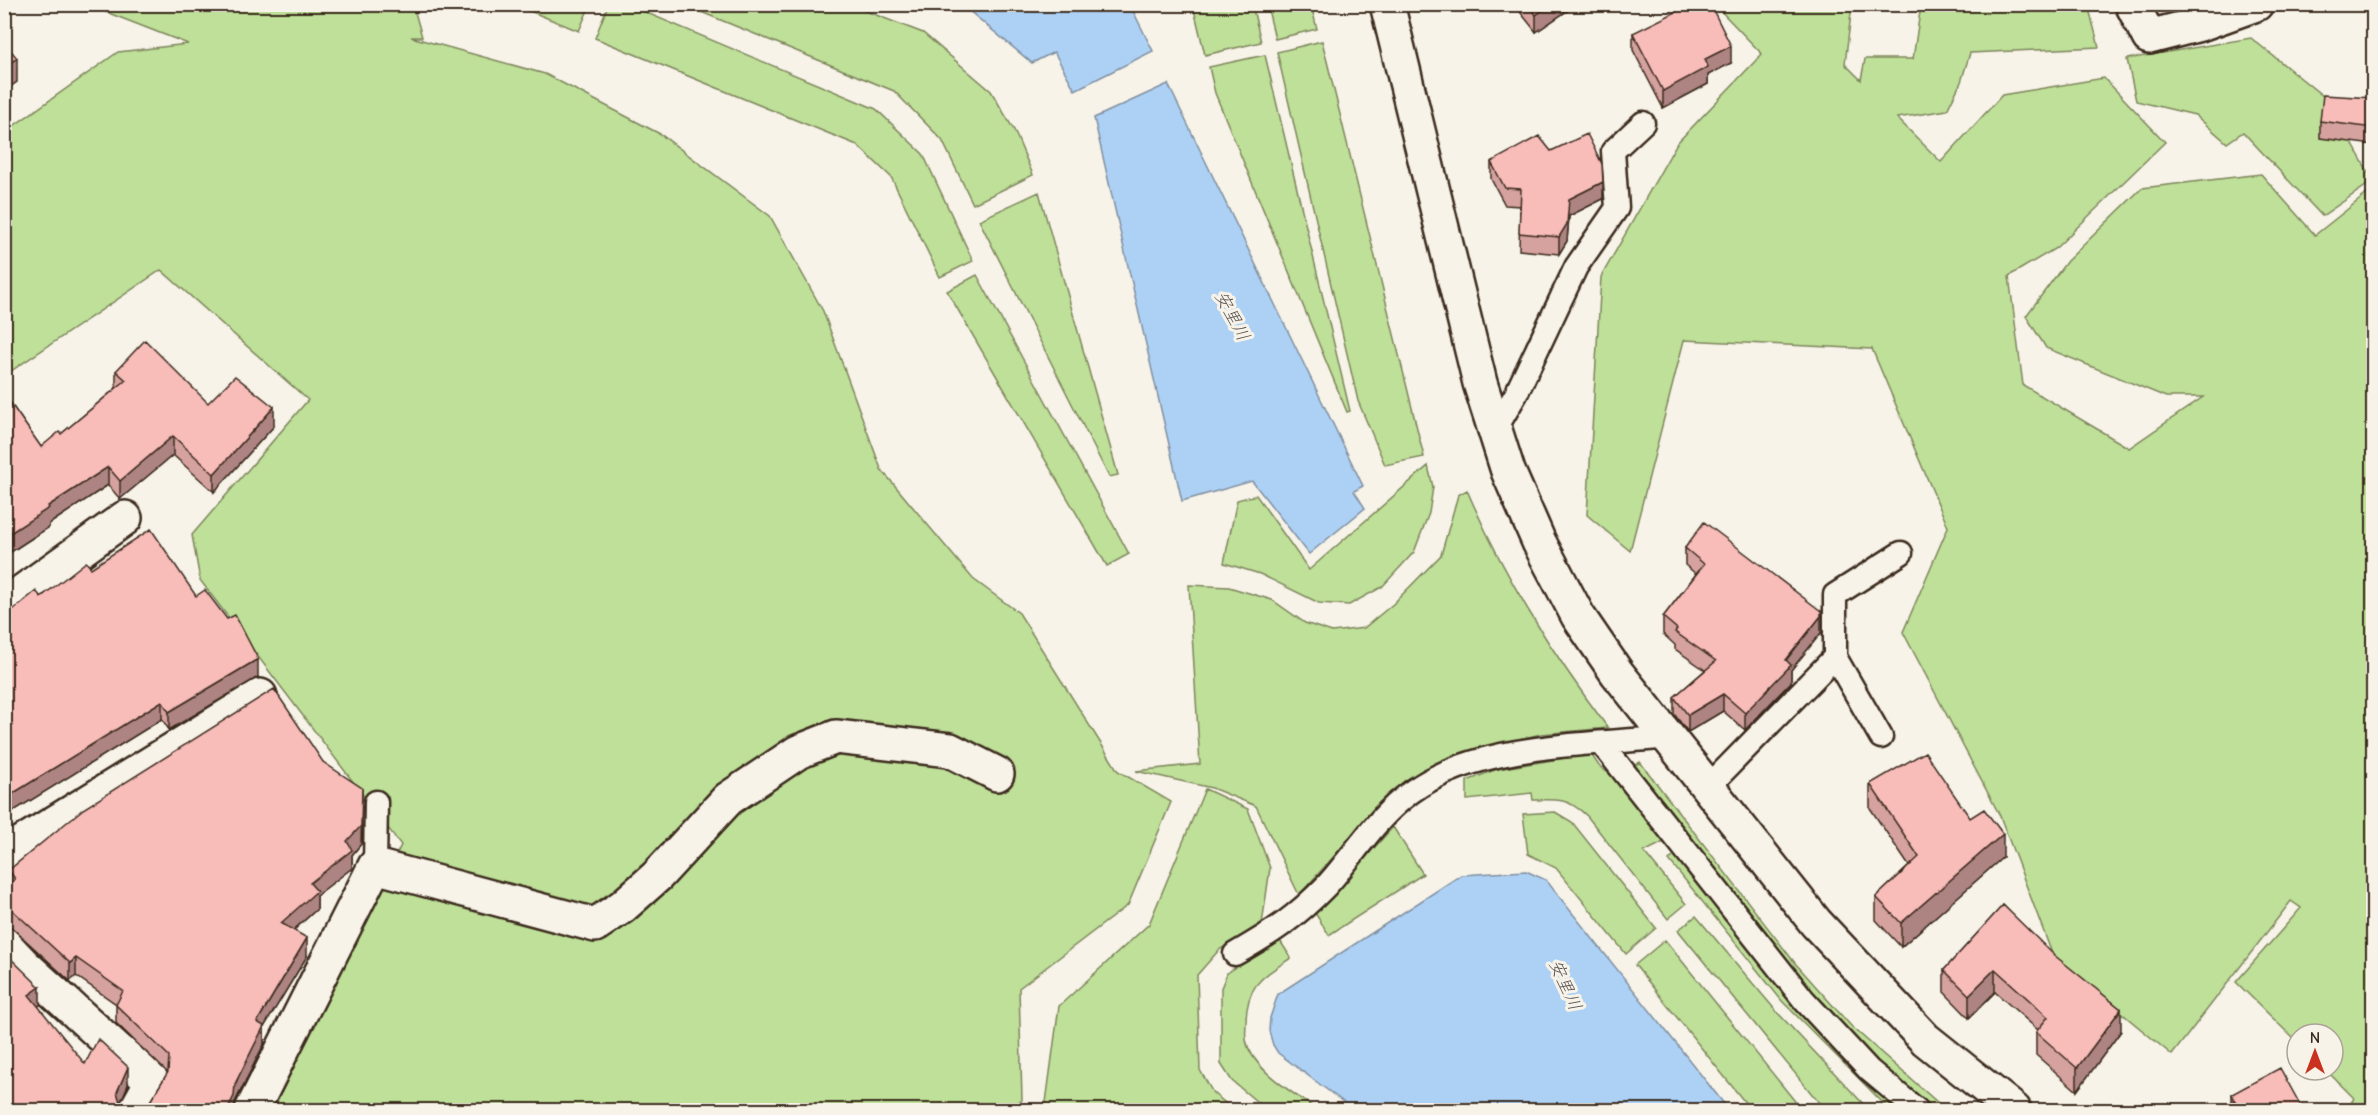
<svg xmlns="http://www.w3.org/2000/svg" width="2378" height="1115" viewBox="0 0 2378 1115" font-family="'Comic Neue','Klee One',sans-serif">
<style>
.green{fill:#bfe099;stroke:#7d855c;stroke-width:1.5}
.water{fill:#add1f5;stroke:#7f8e9f;stroke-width:1.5}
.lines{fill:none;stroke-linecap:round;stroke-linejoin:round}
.lane-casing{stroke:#3b2a1e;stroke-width:27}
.street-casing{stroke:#3b2a1e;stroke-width:38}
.secondary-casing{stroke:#3b2a1e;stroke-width:38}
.lane{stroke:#f7f3e8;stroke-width:22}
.street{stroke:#f7f3e8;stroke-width:33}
.secondary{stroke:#f7f3e8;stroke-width:33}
.wall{fill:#d5a29f;stroke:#3b2a1e;stroke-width:1.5}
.shaded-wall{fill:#ae8482;stroke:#3b2a1e;stroke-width:1.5}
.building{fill:#f8bcb9;stroke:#3b2a1e;stroke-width:1.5}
.labels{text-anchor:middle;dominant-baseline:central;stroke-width:6;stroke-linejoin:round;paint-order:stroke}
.water-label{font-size:18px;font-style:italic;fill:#585454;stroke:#f7f3e8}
</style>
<rect width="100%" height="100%" fill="#f7f3e8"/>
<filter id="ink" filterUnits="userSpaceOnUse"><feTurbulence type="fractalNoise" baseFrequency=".0167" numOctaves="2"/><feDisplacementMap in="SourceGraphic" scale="12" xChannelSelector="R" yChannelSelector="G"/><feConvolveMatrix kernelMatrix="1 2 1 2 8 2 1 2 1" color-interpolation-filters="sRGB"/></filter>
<g filter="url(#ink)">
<path class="green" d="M 88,5 L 413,5 L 422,37 L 411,37 L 545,74 L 660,134 L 770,216 L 823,311 L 881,469 L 973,579 L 1019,613 L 1118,771 L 1171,802 L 1128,905 L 1019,988 L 1022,1100 L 1011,1110 L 273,1110 L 401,845 L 200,580 L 192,535 L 308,400 L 161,270 L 5,375 L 5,132 L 118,52 L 188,44 Z
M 515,5 L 590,5 L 579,31 Z
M 608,5 L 628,5 L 876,109 L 923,154 L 973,261 L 940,277 L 891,177 L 857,145 L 595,38 Z
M 684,5 L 850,5 L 923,33 L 991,91 L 1014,130 L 1033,175 L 973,204 L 942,140 L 894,91 Z
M 1193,5 L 1252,5 L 1261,42 L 1205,55 Z
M 1267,5 L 1311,5 L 1317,29 L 1275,39 Z
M 1715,5 L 1852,5 L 1845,64 L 1861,80 L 1865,59 L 1913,59 L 1921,5 L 2088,5 L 2099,47 L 1970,53 L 1961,82 L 1947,110 L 1897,118 L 1941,162 L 2002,95 L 2104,78 L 2165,142 L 2056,248 L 2009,276 L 2023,385 L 2129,448 L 2203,397 L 2166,397 L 2046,348 L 2026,316 L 2067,261 L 2142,188 L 2261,174 L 2315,235 L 2373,189 L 2373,1110 L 2347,1110 L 2354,1098 L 2326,1070 L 2333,1070 L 2333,1034 L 2297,1034 L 2297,1042 L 2236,982 L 2301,908 L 2291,901 L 2172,1055 L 2053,956 L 2000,816 L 1903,632 L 1948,527 L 1872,349 L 1684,340 L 1630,551 L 1587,515 L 1601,277 L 1677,143 L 1762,54 Z
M 2251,38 L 2329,101 L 2373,181 L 2322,216 L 2243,132 L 2227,143 L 2195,115 L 2136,101 L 2127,59 Z
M 1322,41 L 1424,457 L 1385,465 L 1358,401 L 1277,52 Z
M 1265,55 L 1350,411 L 1347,412 L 1215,93 L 1209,67 Z
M 1039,192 L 1118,475 L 1109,477 L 979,220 Z
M 977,275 L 1129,554 L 1107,566 L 947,291 Z
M 1428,466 L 1433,487 L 1429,513 L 1414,552 L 1382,587 L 1349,605 L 1319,603 L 1260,574 L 1224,563 L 1237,500 L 1256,495 L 1309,570 Z
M 1467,490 C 1504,577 1552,653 1608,728 L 1541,734 L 1481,748 L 1432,765 L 1394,790 L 1299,895 L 1256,806 L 1212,788 L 1136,771 L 1200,764 L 1189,585 L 1229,587 L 1272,600 L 1305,623 L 1332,632 L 1364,628 L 1393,604 L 1441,555 L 1458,495 Z
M 1591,754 L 1599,766 L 1612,776 L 1664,842 L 1644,852 L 1686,904 L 1668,919 L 1587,816 C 1568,798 1558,799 1533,800 L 1532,793 L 1467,800 L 1467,781 L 1497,769 Z
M 1640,762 L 1795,963 L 1851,1026 L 1946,1110 L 1928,1110 L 1857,1049 L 1632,767 Z
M 1205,789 L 1248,809 L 1270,868 L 1262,924 L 1219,950 L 1197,975 L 1200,1070 L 1213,1093 L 1234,1110 L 1045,1110 L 1059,1006 L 1149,924 Z
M 1555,812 L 1572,822 L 1656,928 L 1626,954 L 1556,868 L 1528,854 L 1523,814 Z
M 1393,827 L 1423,874 L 1329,935 L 1315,913 Z
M 1676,855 L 1905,1110 L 1890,1110 L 1782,1001 L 1669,860 Z
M 1696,916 L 1777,1012 L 1869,1110 L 1825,1110 L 1678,930 Z
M 1279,939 L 1291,958 C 1262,977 1247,984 1246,1021 C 1246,1027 1245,1034 1246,1040 C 1252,1070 1294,1093 1317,1110 L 1267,1110 L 1232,1081 L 1221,1064 L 1221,988 L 1227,973 Z
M 1665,940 L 1802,1110 L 1751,1110 L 1635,965 Z"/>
<path class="water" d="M 952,5 L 1130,5 L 1153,51 L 1075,90 L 1054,52 L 1032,63 L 968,10 Z
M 1168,84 L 1363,486 L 1354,491 L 1365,508 L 1309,554 L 1252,481 L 1182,501 L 1094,118 Z
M 1526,871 L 1546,880 L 1729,1110 L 1354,1110 L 1278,1053 L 1273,1045 L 1269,1031 L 1270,1018 L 1278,994 L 1461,875 Z"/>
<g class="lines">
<defs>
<path id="lane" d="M 1495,430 L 1516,394 L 1576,267 L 1617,208 L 1613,151 L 1643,123
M 1835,657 L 1881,737
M 1602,744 L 1804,1000 L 1869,1070 L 1917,1110
M 1707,788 L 1835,657 L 1835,595 L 1901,553
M 375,866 L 376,802
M 1235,954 C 1272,933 1296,917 1326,886 C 1351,859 1372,824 1401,800 C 1468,742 1584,746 1668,737"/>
<path id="street" d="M 2132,4 L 2149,37 L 2200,24 L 2256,4
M 4,605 L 125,518
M 4,854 L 260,696
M 4,944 L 24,965 L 152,1081 L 136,1110
M 252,1110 L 375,866 L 595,925 L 622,907 L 657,876 L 728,799 L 798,752 L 836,737 L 950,750 L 997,774"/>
<path id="secondary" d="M 1387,4 L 1480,383 L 1508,471 L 1539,542 L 1578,616 L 1617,673 L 1816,923 L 1925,1039 L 2014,1110"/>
</defs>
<use href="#lane" class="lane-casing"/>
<use href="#street" class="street-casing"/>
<use href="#secondary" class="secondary-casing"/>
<use href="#lane" class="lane"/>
<use href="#street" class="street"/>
<use href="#secondary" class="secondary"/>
</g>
<path class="wall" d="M 1514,4 L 1574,4 L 1574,6 L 1536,32 Z
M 1633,33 L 1731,63 L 1708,75 L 1708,84 L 1663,108 L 1633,50 Z
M 2373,98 L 2373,145 L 2320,138 L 2320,121 Z
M 1551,151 L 1603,199 L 1569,216 L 1567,241 L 1559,254 L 1519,250 L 1520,206 L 1505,205 L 1491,179 L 1491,162 Z
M 116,371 L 274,426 L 214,492 L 173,455 L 120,499 L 108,485 L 49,524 L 49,527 L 6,555 L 6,562 L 4,563 L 4,394 L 41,447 L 61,434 L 116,388 Z
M 1685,548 L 1821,633 L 1791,670 L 1791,682 L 1745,730 L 1723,711 L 1688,732 L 1674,714 L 1674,697 L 1705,670 L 1675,649 L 1675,645 L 1663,634 L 1663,617 L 1696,574 L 1685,565 Z
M 91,568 L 196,596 L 258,677 L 169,730 L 162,719 L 4,817 L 4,617 Z
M 323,762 L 362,806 L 361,844 L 352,855 L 352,868 L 317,895 L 317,909 L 294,930 L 307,956 L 264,1027 L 264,1044 L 235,1102 L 146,1108 L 168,1073 L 116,1023 L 116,1004 L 76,976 L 70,981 L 10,926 L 4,926 L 4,891 L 9,886 L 9,870 Z
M 1870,784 L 1970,818 L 2003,857 L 1901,947 L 1876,920 L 1876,897 L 1909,866 L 1870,808 Z
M 2003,905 L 2121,1031 L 2077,1091 L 2036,1055 L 2036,1032 L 2038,1030 L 1995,992 L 1969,1018 L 1944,992 L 1944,970 Z
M 2232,1094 L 2303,1110 L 2232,1110 Z"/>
<path class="shaded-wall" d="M 1551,4 L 1574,4 L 1574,6 L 1536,32 L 1536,15 Z
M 1731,46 L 1731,63 L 1708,75 L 1708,84 L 1663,108 L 1663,91 L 1705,59 Z
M 17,58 L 17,82 L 4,91 L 4,67 Z
M 1603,182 L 1603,199 L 1569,216 L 1567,241 L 1559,254 L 1559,237 L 1569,199 Z
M 274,407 L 274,426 L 214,492 L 214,474 Z
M 173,436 L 173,455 L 120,499 L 120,481 Z
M 108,467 L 108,485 L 49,524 L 49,527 L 6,555 L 6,562 L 4,563 L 4,537 L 48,506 Z
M 1821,616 L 1821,633 L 1791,670 L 1791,682 L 1745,730 L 1745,713 L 1786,660 Z
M 258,659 L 258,677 L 169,730 L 169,712 Z
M 1723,694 L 1723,711 L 1688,732 L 1688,715 Z
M 162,701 L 162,719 L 4,817 L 4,799 Z
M 362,788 L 361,844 L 352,855 L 352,868 L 317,895 L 317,909 L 281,941 L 281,923 L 310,883 L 347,841 Z
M 2003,834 L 2003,857 L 1901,947 L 1901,923 Z
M 307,938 L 307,956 L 264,1027 L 264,1044 L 235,1102 L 234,1110 L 227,1110 L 257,1022 Z
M 76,958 L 76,976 L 70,981 L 70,963 Z
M 1995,969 L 1995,992 L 1969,1018 L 1969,995 Z
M 40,987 L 40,1005 L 29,1013 L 29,995 Z
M 2121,1009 L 2121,1031 L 2077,1091 L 2077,1068 Z
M 128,1067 L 128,1085 L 117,1110 L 117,1092 Z"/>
<path class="building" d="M 1528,4 L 1551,4 L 1536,15 Z
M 1692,4 L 1710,4 L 1731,46 L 1705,59 L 1708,67 L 1663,91 L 1633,33 Z
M 4,42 L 17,58 L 4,67 Z
M 2323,95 L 2373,98 L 2373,128 L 2320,121 Z
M 1587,134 L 1602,164 L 1603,182 L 1569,199 L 1567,224 L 1559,237 L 1519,233 L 1521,189 L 1505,188 L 1491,162 L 1539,136 L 1551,151 Z
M 145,340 L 208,403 L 235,376 L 274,407 L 214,474 L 173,436 L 120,481 L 108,467 L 48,506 L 49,508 L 4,537 L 4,394 L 41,447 L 59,432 L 61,434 L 126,380 L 116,371 Z
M 1704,522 L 1821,611 L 1821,616 L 1786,660 L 1791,665 L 1745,713 L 1723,694 L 1688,715 L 1674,697 L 1716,661 L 1675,632 L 1677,629 L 1663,617 L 1704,564 L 1685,548 Z
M 151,529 L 196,596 L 205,590 L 227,619 L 235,615 L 258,659 L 169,712 L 162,701 L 4,799 L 4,617 L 36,591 L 41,597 L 86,562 L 91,568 Z
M 274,689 L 323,762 L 362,788 L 361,826 L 347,841 L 352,850 L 310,883 L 317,891 L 281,923 L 307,938 L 257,1022 L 264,1026 L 235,1084 L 234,1096 L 227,1110 L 136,1110 L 146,1108 L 168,1072 L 169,1056 L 116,1005 L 123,991 L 76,958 L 70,963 L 10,908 L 4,908 L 4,891 L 15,879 L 9,870 L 83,809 Z
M 1925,752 L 1970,818 L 1984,809 L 2003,834 L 1901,923 L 1876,897 L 1919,857 L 1870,784 Z
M 2003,905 L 2054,955 L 2121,1009 L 2077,1068 L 2036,1032 L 2048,1017 L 1995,969 L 1969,995 L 1944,970 Z
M 4,952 L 40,987 L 29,995 L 85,1064 L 98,1039 L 128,1067 L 117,1092 L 120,1102 L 127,1109 L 135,1110 L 4,1110 Z
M 2280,1068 L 2303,1110 L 2239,1110 L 2232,1094 Z"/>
</g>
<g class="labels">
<g class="water-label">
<text transform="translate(1232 316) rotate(62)">安里川</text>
<text transform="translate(1565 985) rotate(66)">安里川</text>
</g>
</g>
<rect width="2378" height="1115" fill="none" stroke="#f7f3e8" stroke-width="24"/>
<rect x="12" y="12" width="2354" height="1091" fill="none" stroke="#3b2a1e" stroke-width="2" filter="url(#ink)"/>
<g transform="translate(2315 1052)"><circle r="28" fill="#f7f3e8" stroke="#aca397" stroke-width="1.5"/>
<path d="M0-4.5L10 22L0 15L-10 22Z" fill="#c8321e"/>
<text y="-9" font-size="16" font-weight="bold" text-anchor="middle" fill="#3b2a1e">N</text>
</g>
</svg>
